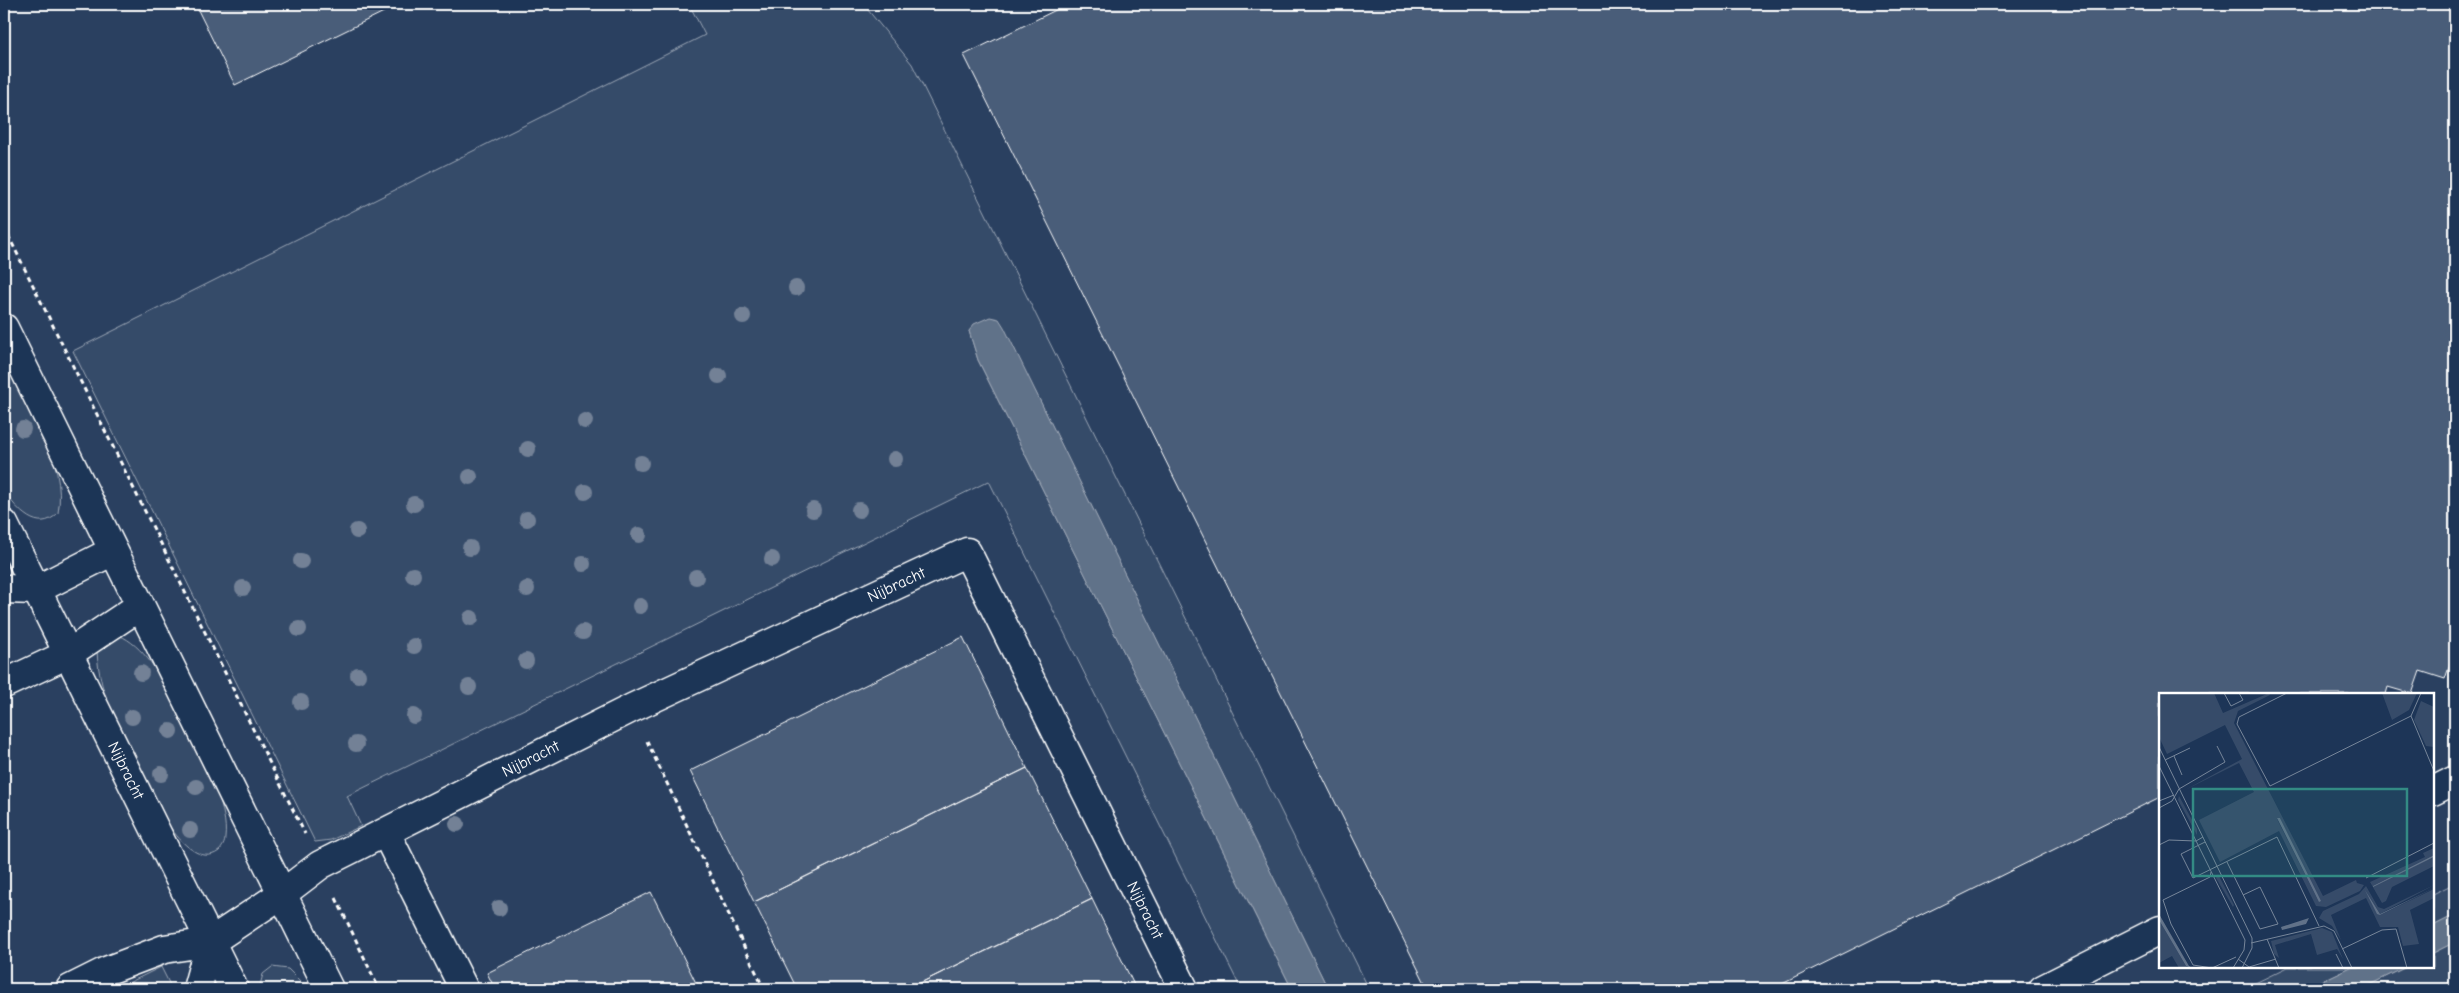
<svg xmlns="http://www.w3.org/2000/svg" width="2459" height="993" viewBox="0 0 2459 993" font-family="'Comic Neue',sans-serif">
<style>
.built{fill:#2a4161;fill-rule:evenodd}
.green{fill:#364b69;stroke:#9aa5b4}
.water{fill:#617289;stroke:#a0aab8}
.building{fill:#4a5d79;stroke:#fff}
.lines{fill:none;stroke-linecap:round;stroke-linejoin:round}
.minor-casing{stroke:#fff;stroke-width:31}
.path{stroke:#fff;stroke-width:3;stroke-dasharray:5 4;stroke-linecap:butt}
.minor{stroke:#1d3557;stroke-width:28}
.tree{fill:#738196}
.labels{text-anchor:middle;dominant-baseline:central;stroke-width:4;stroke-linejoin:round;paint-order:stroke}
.street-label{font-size:16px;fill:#fff;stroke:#1d3557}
.inset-road{fill:none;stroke:#77869a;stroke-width:1}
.view{fill:#338b84;fill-opacity:0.15;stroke:#338b84;stroke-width:2.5}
.inset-edge{fill:none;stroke:#fff;stroke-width:2.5}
</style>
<rect width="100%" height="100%" fill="#1d3557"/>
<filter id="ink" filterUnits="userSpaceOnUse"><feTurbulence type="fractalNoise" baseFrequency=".02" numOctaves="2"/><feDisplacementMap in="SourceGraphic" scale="10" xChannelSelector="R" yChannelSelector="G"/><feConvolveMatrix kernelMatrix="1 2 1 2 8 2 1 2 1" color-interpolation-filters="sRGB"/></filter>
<g filter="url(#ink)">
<path class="built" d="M 4,4 L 2455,4 L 2455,989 L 4,989 ZM 2160,694 L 2433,694 L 2433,967 L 2160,967 Z"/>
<path class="green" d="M 689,4 L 863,4 L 912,64 L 1369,989 L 1328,989 L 1035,391 L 971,329 L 969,331 L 978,360 L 1292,989 L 1241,989 L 989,481 L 347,796 L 361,826 L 331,840 L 315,842 L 73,351 L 705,35 Z
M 4,355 C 26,399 68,463 58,513 C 38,534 17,510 4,491 Z
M 115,634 C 160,646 198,752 218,793 C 222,807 227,823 225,838 C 225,843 222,848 219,851 C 201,865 180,841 170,827 C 159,814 153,795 145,780 C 124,738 98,698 97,649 Z
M 2455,883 L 2455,915 L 2433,926 L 2433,894 Z
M 2455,942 L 2455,989 L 2361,989 L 2406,967 L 2433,967 L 2433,953 Z
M 161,967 L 172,989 L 116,989 Z
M 272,967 L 288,969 L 308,989 L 259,989 L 263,974 Z
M 2288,967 L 2351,967 L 2305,989 L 2243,989 Z"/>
<path class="water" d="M 990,317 L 999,319 L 1004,327 L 1328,989 L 1292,989 L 978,360 L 969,331 L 974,324 Z
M 2455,915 L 2455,942 L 2433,953 L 2433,926 Z
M 2351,967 L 2406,967 L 2361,989 L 2305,989 Z"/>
<path class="building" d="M 195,4 L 400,4 L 235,85 Z
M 1068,4 L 2455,4 L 2455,656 L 2453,655 L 2445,679 L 2420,671 L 2412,694 L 2388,687 L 2386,694 L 2160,694 L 2160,797 L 1772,989 L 1428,989 L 964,55 Z
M 963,637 L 1027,768 L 754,902 L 690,771 Z
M 1027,768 L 1092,899 L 908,989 L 797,989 L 754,902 Z
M 651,892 L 699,989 L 495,989 L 487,973 Z
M 1092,899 L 1136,989 L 908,989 Z"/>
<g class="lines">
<defs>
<g id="minor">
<path d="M 4,328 L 329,989"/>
<path id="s1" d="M 4,524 L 234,989"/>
<path d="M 4,589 L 36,590 L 113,551"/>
<path d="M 4,684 L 68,654 L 140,606"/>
<path d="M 2433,791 L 2455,780"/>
<path d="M 386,833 L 464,989"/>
<path id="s2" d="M 70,989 L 106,971 L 164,949 L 210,942 L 282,894 L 320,865 L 632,708 L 967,552 L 1184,989"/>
<path d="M 197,989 L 210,942"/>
<path d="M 2043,989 L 2160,930"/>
</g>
</defs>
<use href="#minor" class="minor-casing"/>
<path class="path" d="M 4,227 L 305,834
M 647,741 L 764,989
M 336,898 L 379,989"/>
<use href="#minor" class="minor"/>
</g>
<g class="tree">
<circle cx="796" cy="288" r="8"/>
<circle cx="743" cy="316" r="8"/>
<circle cx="719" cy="376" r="8"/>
<circle cx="585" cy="421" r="8"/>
<circle cx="23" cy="429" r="8"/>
<circle cx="528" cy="449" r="8"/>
<circle cx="895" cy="459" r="8"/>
<circle cx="641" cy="463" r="8"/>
<circle cx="470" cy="477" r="8"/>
<circle cx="585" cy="492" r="8"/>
<circle cx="414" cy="504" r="8"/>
<circle cx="813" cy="510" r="8"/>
<circle cx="859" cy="510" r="8"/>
<circle cx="527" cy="519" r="8"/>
<circle cx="357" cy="531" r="8"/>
<circle cx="639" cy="535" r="8"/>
<circle cx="470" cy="548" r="8"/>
<circle cx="772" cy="559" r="8"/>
<circle cx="301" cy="561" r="8"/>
<circle cx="583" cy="564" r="8"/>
<circle cx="413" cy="575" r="8"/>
<circle cx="696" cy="577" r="8"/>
<circle cx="243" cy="588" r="8"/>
<circle cx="527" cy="589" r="8"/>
<circle cx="640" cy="606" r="8"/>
<circle cx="471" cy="618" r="8"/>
<circle cx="299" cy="629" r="8"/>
<circle cx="583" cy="632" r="8"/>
<circle cx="414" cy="646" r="8"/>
<circle cx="526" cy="661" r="8"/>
<circle cx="141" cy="673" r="8"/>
<circle cx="358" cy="675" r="8"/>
<circle cx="469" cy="687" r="8"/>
<circle cx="301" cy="702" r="8"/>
<circle cx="414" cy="716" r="8"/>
<circle cx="132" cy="717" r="8"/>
<circle cx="170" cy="731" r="8"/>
<circle cx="356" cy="744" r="8"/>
<circle cx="161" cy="774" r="8"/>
<circle cx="196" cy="787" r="8"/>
<circle cx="457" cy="824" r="8"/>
<circle cx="190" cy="830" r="8"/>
<circle cx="499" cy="908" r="8"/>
</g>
</g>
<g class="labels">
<g class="street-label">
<text stroke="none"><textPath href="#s2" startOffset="924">Nijbracht</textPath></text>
<text stroke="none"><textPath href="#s2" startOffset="519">Nijbracht</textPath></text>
<text stroke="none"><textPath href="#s1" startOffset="275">Nijbracht</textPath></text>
<text stroke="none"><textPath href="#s2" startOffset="1402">Nijbracht</textPath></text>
</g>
</g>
<g transform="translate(2159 693)">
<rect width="275" height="275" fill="#1d3557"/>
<path d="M 0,0 L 55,0 L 64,20 L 110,0 L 111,2 L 79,18 L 75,30 L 164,203 L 197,187 L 198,190 L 205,192 L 201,198 L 167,214 L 157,213 L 120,138 L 61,169 L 40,127 L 95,99 L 80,70 L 26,97 L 83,66 L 66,32 L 8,61 L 0,44 ZM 118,125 L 121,125 L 160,209 L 119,128 ZM 223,0 L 258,0 L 250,17 L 233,27 ZM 262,8 L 275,14 L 275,54 L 267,53 L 255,27 ZM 20,103 L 38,136 L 38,142 L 19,107 ZM 275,155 L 275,162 L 214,193 L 275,164 L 275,173 L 233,194 L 227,208 L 223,210 L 211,189 L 266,164 L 264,160 ZM 59,181 L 75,212 L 74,214 L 57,185 ZM 275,192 L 221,221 L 206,197 L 221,222 L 275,196 L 275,205 L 251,217 L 260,251 L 244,253 L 239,234 L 221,234 L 207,205 L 172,222 L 182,247 L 173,233 L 160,225 L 164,218 L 200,201 L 207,193 L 219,214 L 225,216 ZM 0,227 L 27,273 L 29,275 L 20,275 L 13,263 L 0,270 ZM 163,235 L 173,239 L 184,266 L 178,256 L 158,262 L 152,241 L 116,252 L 120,265 L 115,261 L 112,248 Z" fill="#364b69" fill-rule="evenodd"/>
<path d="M 118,125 L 121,125 L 162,208 L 160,209 ZM 275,162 L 275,164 L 214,194 L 214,193 ZM 275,195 L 221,222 L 218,221 L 206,197 L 221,221 ZM 0,221 L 30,273 L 33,275 L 27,273 L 0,227 ZM 150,225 L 147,231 L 123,237 L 122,234 Z" fill="#617289"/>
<path class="inset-road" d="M 65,0 L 72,13 L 84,7 L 80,0M 128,0 L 80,24 L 78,31 L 111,93 L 252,23M 262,0 L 252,23 L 275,78M 0,54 L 93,245 L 93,255 L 83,275M 15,63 L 23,82M 6,67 L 31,55M 0,73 L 86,247 L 85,257 L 74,275M 0,108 L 15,102M 0,115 L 13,108 L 20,96 L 66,69 L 58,53M 46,149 L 22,161 L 34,185 L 118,144 L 160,233M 0,152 L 10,147 L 37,148 L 44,144M 68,169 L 101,236 L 119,231 L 101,194 L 84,202M 52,179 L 51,184 L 4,207 L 12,231 L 34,272 L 53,275 L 77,264M 207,185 L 275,150M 108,246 L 120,275M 92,250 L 165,233 L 175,238 L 193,275M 183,256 L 223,237 L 237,236 L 248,275M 177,261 L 184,275M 79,266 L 90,274 L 117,266"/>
<path class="view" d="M 34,96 L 248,96 L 248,183 L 34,183 Z"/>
<rect width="275" height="275" class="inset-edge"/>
</g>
<rect width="2459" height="993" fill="none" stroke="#1d3557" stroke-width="20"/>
<rect x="10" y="10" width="2439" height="973" fill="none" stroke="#fff" stroke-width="2" filter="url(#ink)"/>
</svg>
